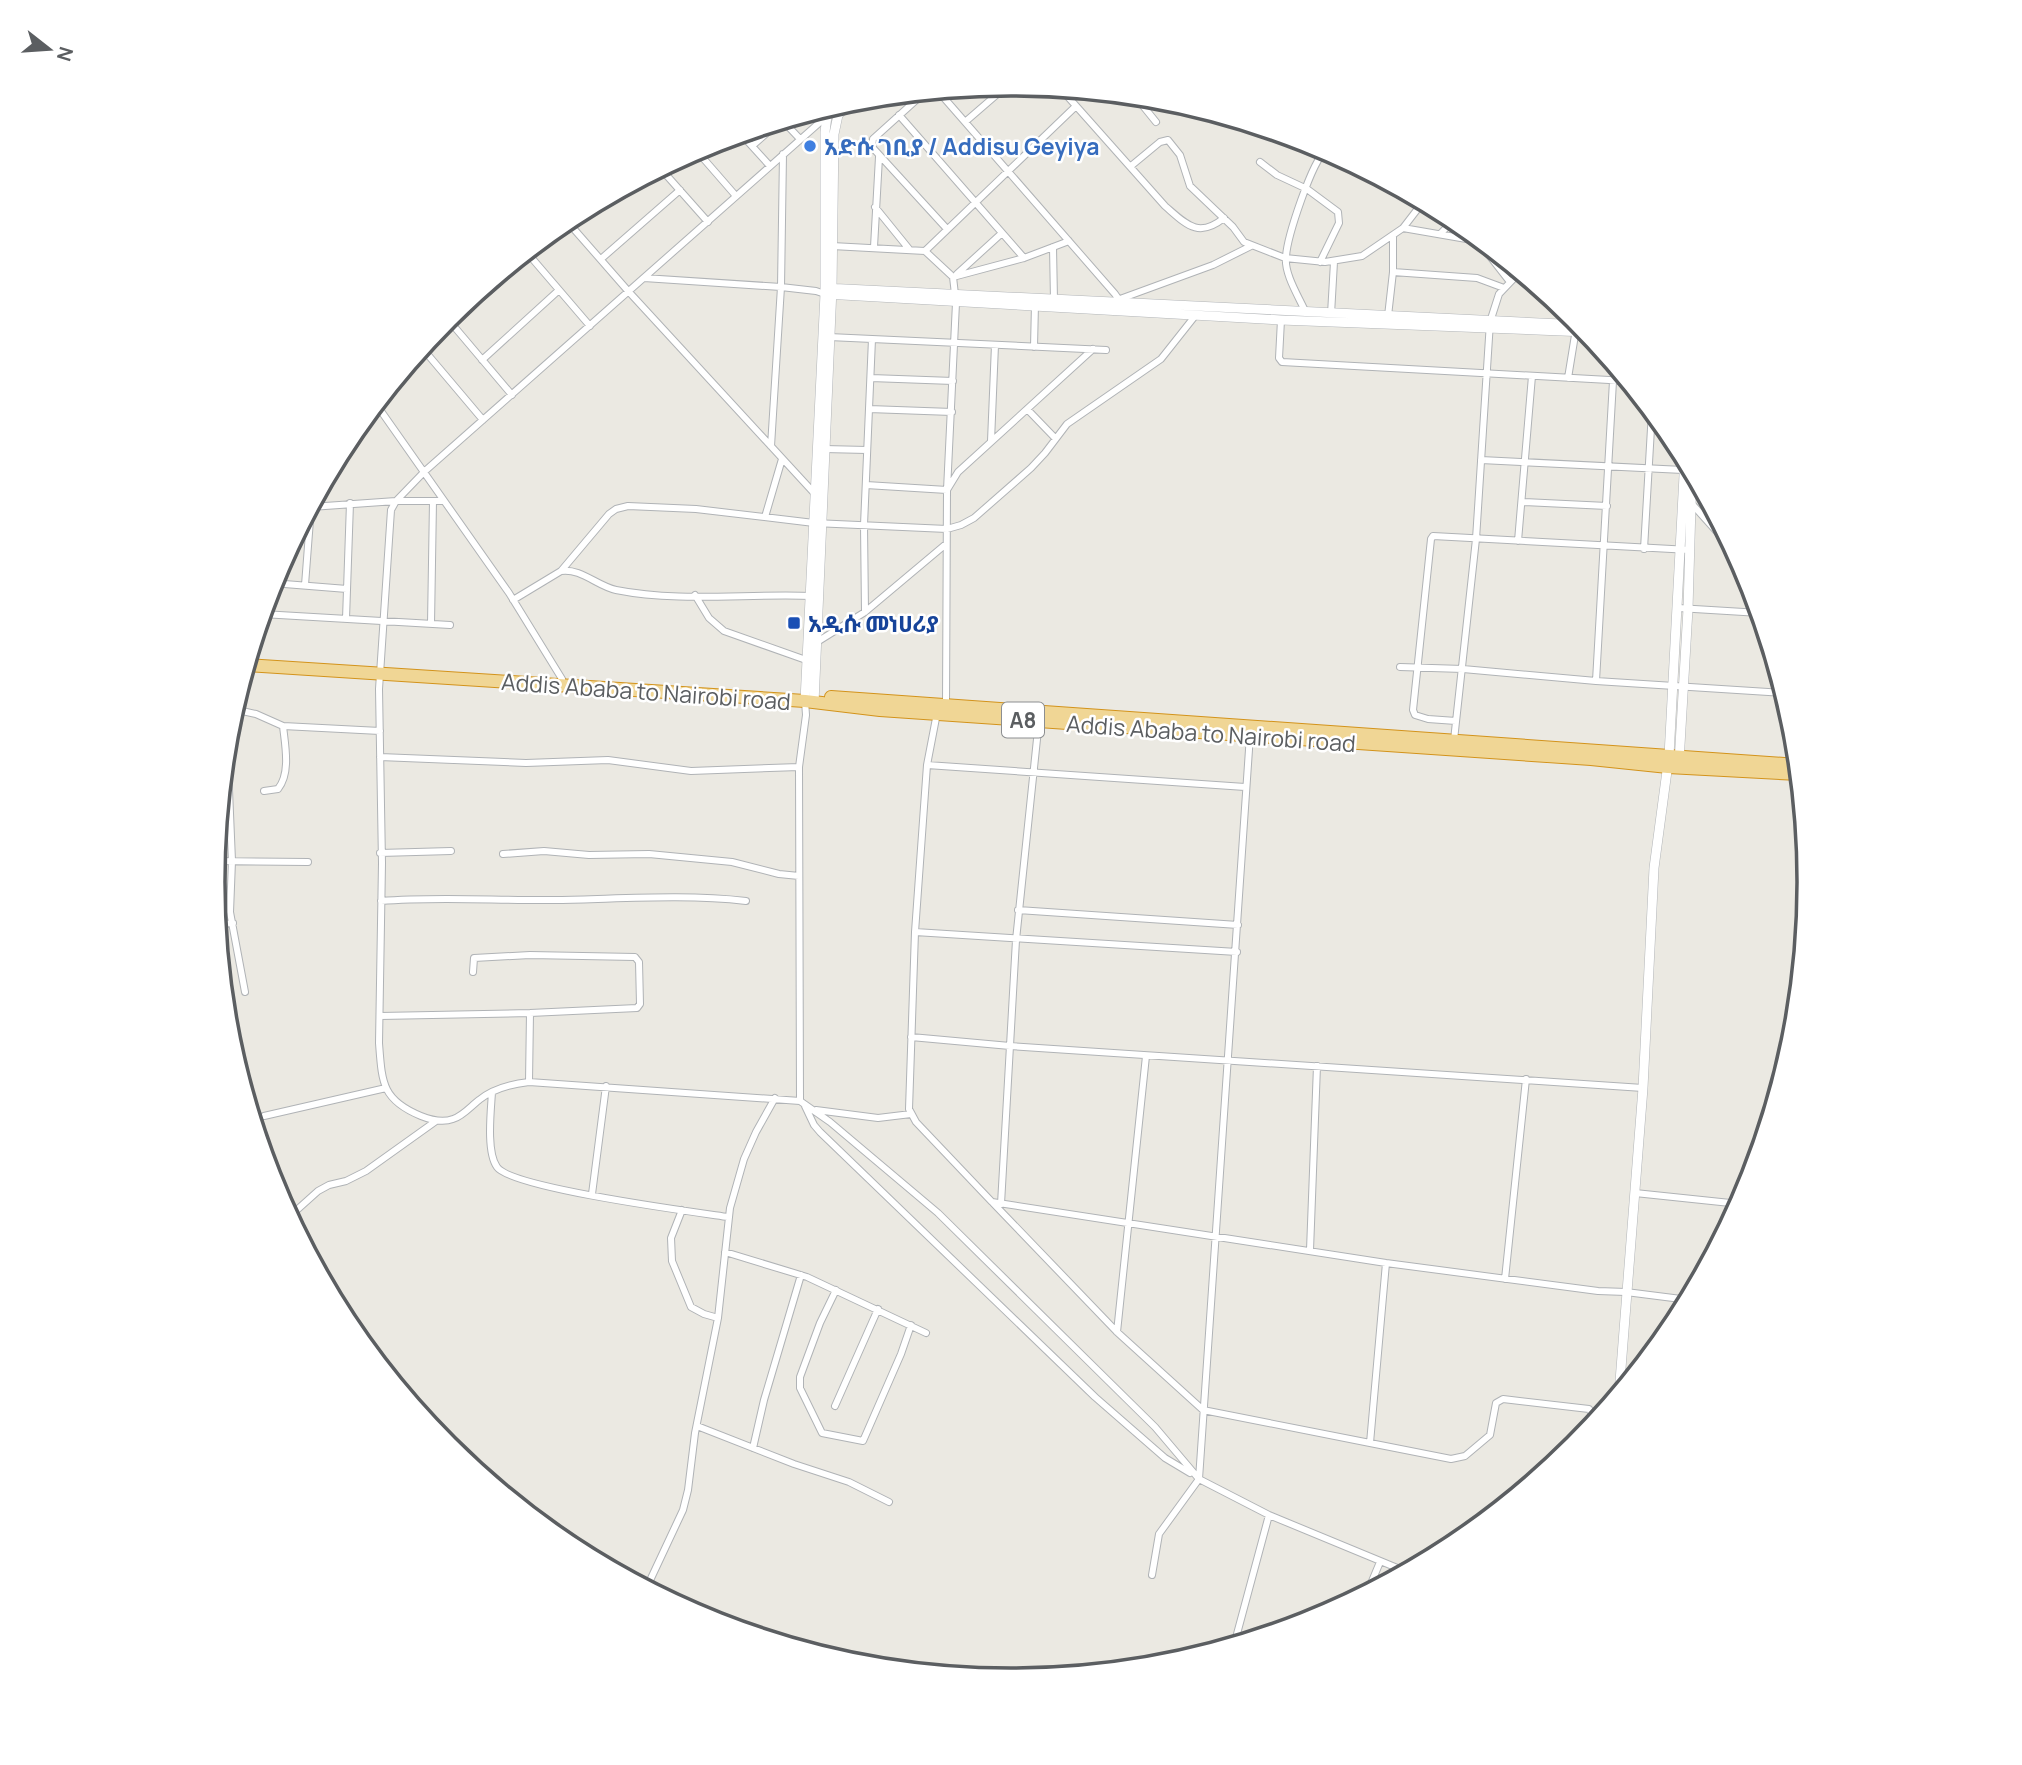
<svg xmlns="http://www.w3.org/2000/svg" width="2022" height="1765" viewBox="0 0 2022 1765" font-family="Manrope,'Noto Sans Ethiopic',sans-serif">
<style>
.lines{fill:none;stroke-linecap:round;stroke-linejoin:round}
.street-casing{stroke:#b0b3b6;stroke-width:8}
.secondary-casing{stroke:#b2b5b8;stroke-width:10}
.highway-casing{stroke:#d3931b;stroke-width:14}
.street{stroke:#fff;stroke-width:6}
.secondary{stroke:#fff;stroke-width:9}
.highway{stroke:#f0d695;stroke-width:12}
.shop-dot{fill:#3f7fe0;stroke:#fff;stroke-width:2.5}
.transit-dot{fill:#1a4fb4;stroke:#fff;stroke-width:2.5}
.labels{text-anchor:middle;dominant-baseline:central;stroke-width:5;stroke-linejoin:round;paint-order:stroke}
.shield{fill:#fff;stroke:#8c8e90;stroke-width:2}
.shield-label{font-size:21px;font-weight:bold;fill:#5b5e61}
.shop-label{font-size:23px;font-weight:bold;fill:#366cbe;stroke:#fff;text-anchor:start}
.transit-label{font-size:23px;font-weight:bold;fill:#164399;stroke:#fff;text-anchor:start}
.street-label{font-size:23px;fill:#5b5e61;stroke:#fff}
.rim{fill:none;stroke:#5b5e61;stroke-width:3.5}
</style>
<rect width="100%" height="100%" fill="#ebe9e2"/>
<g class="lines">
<defs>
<path id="street" d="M 1061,89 L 1165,206 C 1186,224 1198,239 1224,218
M 938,91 L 1115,294 L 1122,304
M 924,93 L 873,139 L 872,147 L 947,229
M 1135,96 L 1156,122
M 813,112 L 821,121
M 899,115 L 1024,258
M 783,121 L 800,139
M 965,122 L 1009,84
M 741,134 L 770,166
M 752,146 L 778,123
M 696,150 L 736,196
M 1260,162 L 1277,175 L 1307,189 L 1338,212 L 1339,223 L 1320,262
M 1131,166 L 1160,142 L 1168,140 L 1180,155 L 1190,186 L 1233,227 L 1244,242 L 1285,258 L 1325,262 L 1362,256 L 1403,228 L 1423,202
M 661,169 L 708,222
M 875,207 L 909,249
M 566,220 L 629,292 L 815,494
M 1403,228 L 1478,241 L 1510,282
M 1440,234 L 1455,219
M 832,246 L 925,251
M 874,247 L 879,157
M 1053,247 L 1054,300
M 530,256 L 590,326
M 601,259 L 680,190
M 1393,272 L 1477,278 L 1504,288
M 957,274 L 1002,233
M 953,277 L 1024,258 L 1069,241
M 644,278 L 781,287 L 816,291 L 825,294
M 1120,299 L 1213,265 L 1251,246
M 1306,313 C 1299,297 1284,274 1286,257 C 1287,237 1312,161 1326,150
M 1331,314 L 1334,262
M 1388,316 L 1393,272 L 1393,235
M 1281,320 L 1279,358 L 1282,362 L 1627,381
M 452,324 L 512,395
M 829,337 L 1106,350
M 1034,347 L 1035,304
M 423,349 L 483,420
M 414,357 L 568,222
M 482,360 L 559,290
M 871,378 L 953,381
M 1568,378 L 1576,329
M 376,404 L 509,593 L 562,679
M 869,409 L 952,412
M 1027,409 L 1055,438
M 991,441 L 995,345
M 771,446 L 781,287 L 783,154
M 824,449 L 867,450
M 1481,460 L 1683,470
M 866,485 L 947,490 L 958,472 L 1093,349
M 1522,502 L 1607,506
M 1692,504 L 1736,553
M 311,507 L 396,501 L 444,501
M 765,517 L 782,459
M 1518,541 L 1532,376
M 1644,549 L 1652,411
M 561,571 L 609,514 L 616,509 L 628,506 L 696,509 L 814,523 L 947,529 L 961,525 L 974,518 L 1031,468 L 1045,453 L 1067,424 L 1161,359 L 1195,316
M 272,583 L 347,589
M 305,585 L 311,507
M 695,595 L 709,618 L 724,631 L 806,660
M 513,600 L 561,571 C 581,568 597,586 616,590 C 681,603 748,593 813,596
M 1678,608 L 1760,613
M 865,612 L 864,525 L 872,339
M 262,614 L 450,625
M 266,614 L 267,598
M 346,619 L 350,503
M 431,624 L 433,501
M 817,642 L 865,612 L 946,544
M 1400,667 L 1463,669 L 1596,681 L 1784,693
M 1596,681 L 1613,381
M 805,701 L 806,715 L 799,767 L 800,1101 L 529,1082 C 511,1084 494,1088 479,1100 C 471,1106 463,1116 453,1119 C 442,1123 431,1120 421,1116 C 382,1100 382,1083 379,1043 L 382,863 L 379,689 L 391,510 L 396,501 L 425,471 L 827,116
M 946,706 L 947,490 L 956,303 L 953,277 L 925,251 L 1076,106
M 233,709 L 256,714 L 283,726 L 380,731
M 937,713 L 927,765 L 915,932 L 909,1109 L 916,1122 L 992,1202 L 1386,1263 L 1598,1291 L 1626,1292 L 1689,1300
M 231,717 L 228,766 L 232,861 L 230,912 L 245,992
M 1456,721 L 1428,719 L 1415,715 L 1413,710 L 1431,539 L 1433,536 L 1690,550
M 1454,740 L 1476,539 L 1490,322 L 1499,294 L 1520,272
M 380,757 L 526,763 L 608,760 L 691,771 L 799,767
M 927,765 L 1245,787
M 264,791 L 278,789 C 291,773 285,745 283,726
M 380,853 L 451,851
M 503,854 L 544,851 L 589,855 L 649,854 L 732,862 L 779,874 L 799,876
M 215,861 L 308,862
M 381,901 C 440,896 499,901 558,900 C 621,899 684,894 746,901
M 1018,910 L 1238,925
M 217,924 L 233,923
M 915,932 L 1237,952
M 380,1016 L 530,1013 L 637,1008 L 640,1004 L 639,962 L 635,957 L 530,955 L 474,958 L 473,972
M 911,1037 L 1010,1046 L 1643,1088
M 529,1082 L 530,1013
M 492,1092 C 491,1110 486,1152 497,1167 C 511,1188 694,1212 728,1217
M 800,1101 L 830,1122 L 938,1213 L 1155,1427 L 1199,1479 L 1269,1515 L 1407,1572
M 805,1106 L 814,1125 L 820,1132 L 1095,1397 L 1165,1458 L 1190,1473
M 816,1110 L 878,1118 L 911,1114
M 264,1116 L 386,1088
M 1635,1193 L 1740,1204
M 592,1194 L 606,1086
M 993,1203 L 1117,1332 L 1203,1410 L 1370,1443 L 1386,1263
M 1001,1204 L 1016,940 L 1039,720
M 682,1210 L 671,1238 L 672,1261 L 691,1307 L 704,1314 L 718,1318
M 289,1217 L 318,1191 L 329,1185 L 346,1181 L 366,1171 L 436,1121
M 1310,1250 L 1317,1066
M 725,1252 L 807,1277 L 926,1333
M 1505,1279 L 1526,1079
M 836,1290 L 820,1323 L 800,1377 L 800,1388 L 822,1433 L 863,1441 L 901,1354 L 911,1325
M 1117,1332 L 1146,1056
M 835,1406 L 878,1309
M 697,1426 L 794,1464 L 849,1482 L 889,1502
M 1370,1443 L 1451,1459 L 1465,1456 L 1490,1435 L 1496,1403 L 1503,1399 L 1589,1409 L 1597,1421
M 753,1448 L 764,1400 L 801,1275
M 1152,1575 L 1159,1534 L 1199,1479 L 1250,735
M 646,1589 L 683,1510 L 688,1490 L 695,1433 L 718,1318 L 730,1208 L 744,1159 L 756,1132 L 775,1098
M 1367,1593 L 1380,1562
M 1234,1645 L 1269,1515"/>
<path id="secondary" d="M 825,288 L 1582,325
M 825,294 L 1281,320 L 1587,332
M 805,701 L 825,294 L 825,132 L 827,116 L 834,106
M 814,703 L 832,288 L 834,134 L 838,115 L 852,100
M 1679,762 L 1688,609 L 1692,471
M 1619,1394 L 1643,1088 L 1654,868 L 1669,756 L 1685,457"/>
<path id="highway" d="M 246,665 L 805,701 L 880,710 L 1591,759 L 1668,767 L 1799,774
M 831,697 L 1798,765"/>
</defs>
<use href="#street" class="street-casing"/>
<use href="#secondary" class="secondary-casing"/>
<use href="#highway" class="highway-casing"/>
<use href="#street" class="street"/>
<use href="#secondary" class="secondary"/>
<use href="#highway" class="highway"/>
</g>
<circle class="shop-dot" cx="810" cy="146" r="7"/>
<rect class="transit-dot" x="787" y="616" width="14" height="14" rx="3.5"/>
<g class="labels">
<rect class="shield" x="1002" y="702.5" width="42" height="35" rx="5"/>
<g class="shield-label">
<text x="1023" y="720">A8</text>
</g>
<g class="shop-label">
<text x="824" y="146">አድሱ ገቢያ / Addisu Geyiya</text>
</g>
<g class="transit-label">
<text x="808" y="623">አዲሱ መነሀሪያ</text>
</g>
<g class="street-label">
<text transform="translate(646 691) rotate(4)">Addis Ababa to Nairobi road</text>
<text transform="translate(1211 733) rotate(4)">Addis Ababa to Nairobi road</text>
</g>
</g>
<path d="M0 0H2022V1765H0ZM225 882a786 786 0 1 1 1572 0a786 786 0 1 1-1572 0Z" fill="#fff" fill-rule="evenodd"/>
<path class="rim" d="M225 882a786 786 0 1 1 1572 0a786 786 0 1 1-1572 0Z"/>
<g transform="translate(49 49) rotate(107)" stroke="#ffffff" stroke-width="5" paint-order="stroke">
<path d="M0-5L12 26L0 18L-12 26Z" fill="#5b5e61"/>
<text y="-10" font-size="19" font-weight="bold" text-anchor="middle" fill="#5b5e61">N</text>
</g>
</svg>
